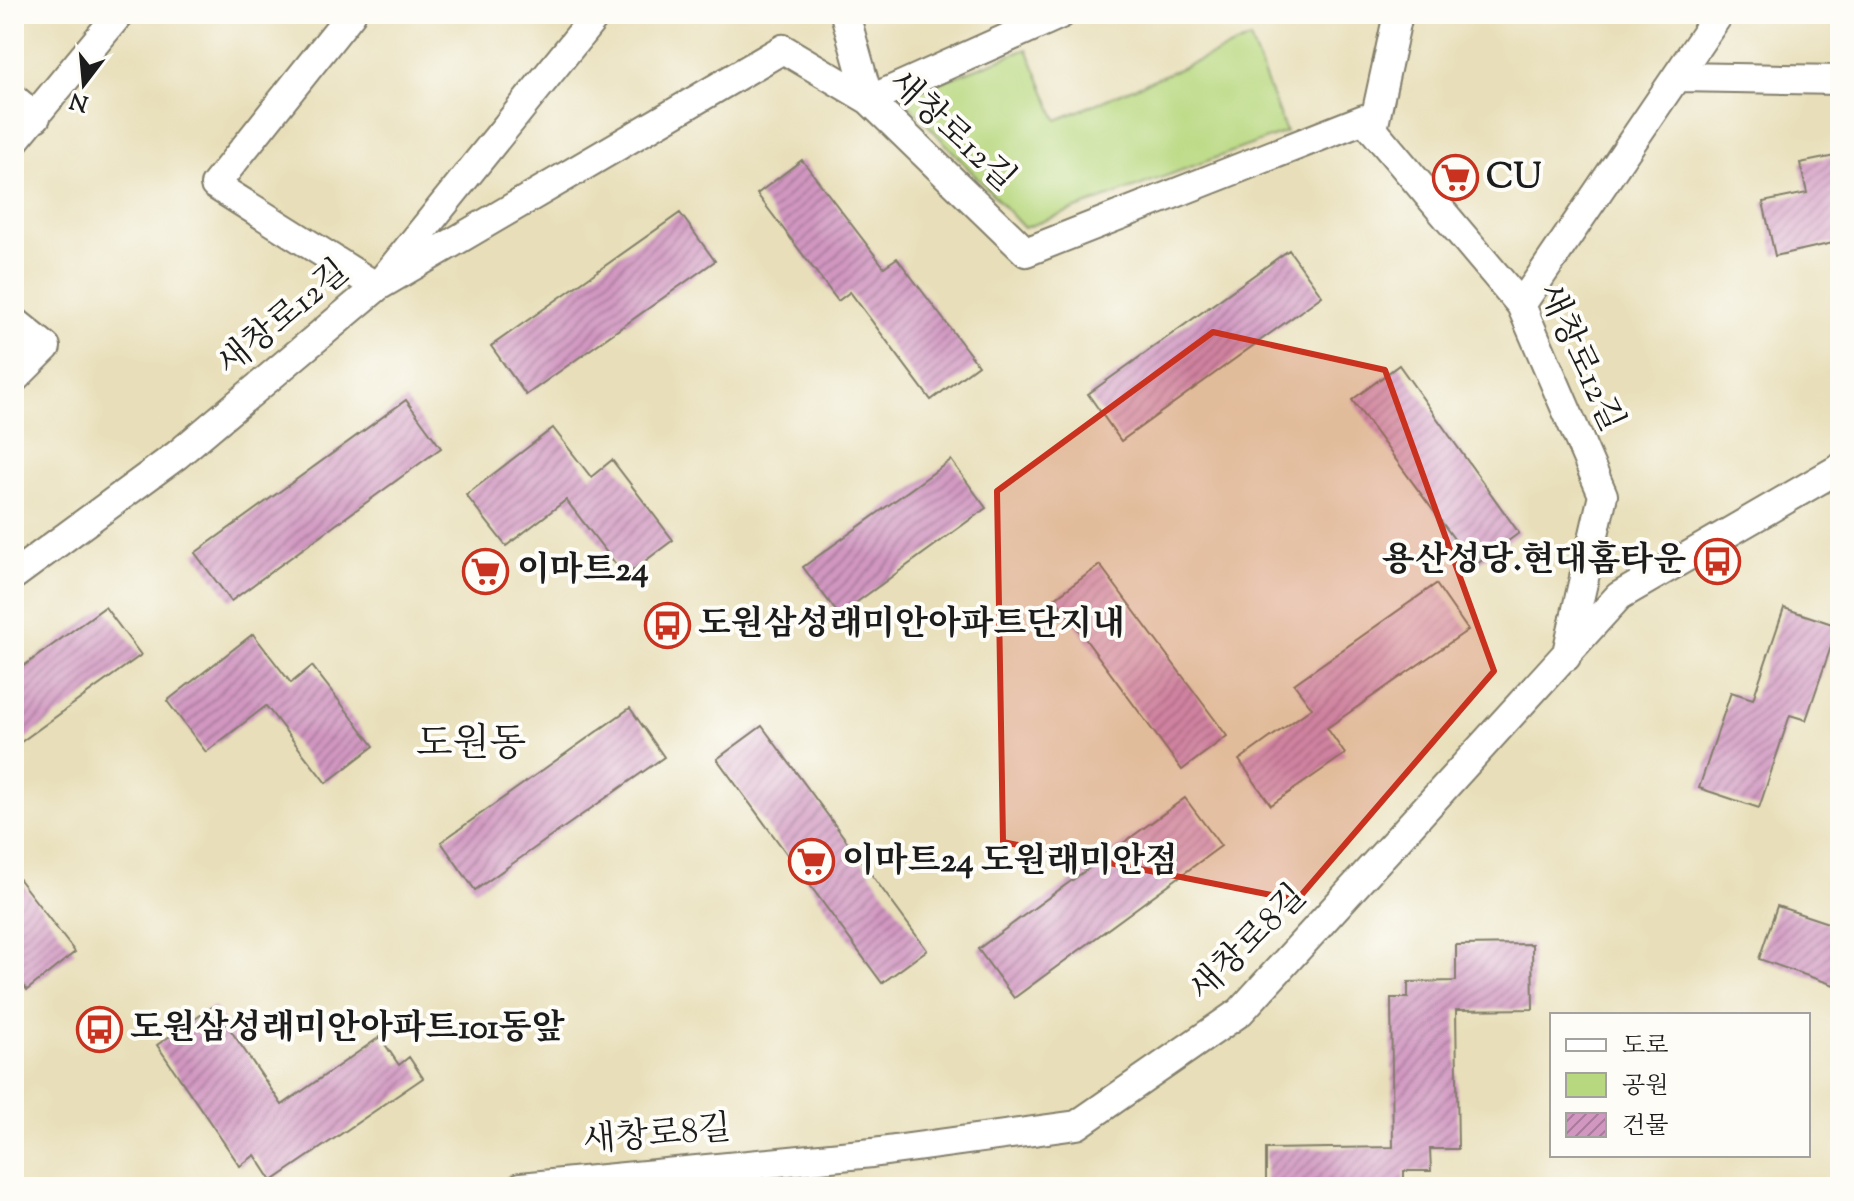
<svg xmlns="http://www.w3.org/2000/svg" width="1854" height="1201" viewBox="0 0 1854 1201" font-family="'Sorts Mill Goudy','Noto Serif KR',serif">
<style>
.park{fill:#b8d87f;stroke:#6a7a4e;stroke-width:2}
.building{fill:url(#building-hatch)}
.lines{fill:none;stroke-linecap:round;stroke-linejoin:round}
.street-casing{stroke:#827e6b;stroke-width:32}
.street{stroke:#fff;stroke-width:28}
.marked{fill:#c8321e;fill-opacity:0.2;stroke:#c8321e;stroke-width:6;stroke-linejoin:round}
.labels{text-anchor:middle;dominant-baseline:central;stroke-width:8;stroke-linejoin:round;paint-order:stroke}
.street-label{font-size:34px;fill:#1c1c1c;stroke:#fdfcf7}
.poi-label{font-size:34px;font-weight:bold;fill:#1c1c1c;stroke:#fdfcf7;text-anchor:start}
.quarter-label{font-size:38px;fill:#1c1c1c;stroke:#fdfcf7}
</style>
<defs>
<pattern id="building-hatch" width="6" height="6" patternUnits="userSpaceOnUse" patternTransform="scale(2)"><rect width="6" height="6" fill="#d197c1"/><path d="M-1 1l2-2M0 6l6-6M5 7l2-2" fill="none" stroke="#a97a9c"/></pattern>
</defs>
<rect width="100%" height="100%" fill="#fdfcf7"/>
<filter id="ink" filterUnits="userSpaceOnUse"><feTurbulence type="fractalNoise" baseFrequency=".0125" numOctaves="2"/><feDisplacementMap in="SourceGraphic" scale="16" xChannelSelector="R" yChannelSelector="G"/><feConvolveMatrix kernelMatrix="1 2 1 2 8 2 1 2 1" color-interpolation-filters="sRGB"/></filter>
<filter id="wash" filterUnits="userSpaceOnUse"><feTurbulence type="fractalNoise" baseFrequency=".006" numOctaves="4" result="noise"/><feDisplacementMap in="SourceGraphic" scale="32" xChannelSelector="R" yChannelSelector="G"/><feGaussianBlur stdDeviation="1.8" result="paint"/><feColorMatrix in="noise" values="0 0 0 0 0 0 0 0 0 0 0 0 0 0 0 0 0 1.4 0 .05"/><feComposite in="paint" operator="in"/></filter>
<g filter="url(#wash)">
<rect width="100%" height="100%" fill="#e8dfba"/>
<path class="park" d="M 1250,39 L 1286,132 L 1024,228 L 902,97 L 1027,49 L 1057,120 Z"/>
<g id="blocks">
<path class="building" d="M 1840,155 L 1840,269 L 1833,243 L 1775,256 L 1763,202 L 1807,193 L 1800,163 Z
M 802,160 L 884,267 L 897,258 L 978,365 L 931,400 L 850,292 L 838,301 L 757,194 Z
M 680,213 L 715,261 L 526,395 L 491,346 Z
M 1289,250 L 1322,296 L 1121,441 L 1088,394 Z
M 1399,365 L 1519,533 L 1474,566 L 1352,400 Z
M 406,400 L 441,448 L 231,601 L 195,553 Z
M 553,428 L 591,477 L 612,460 L 673,540 L 625,576 L 566,500 L 506,546 L 466,495 Z
M 951,460 L 986,508 L 839,615 L 803,567 Z
M 1100,565 L 1227,736 L 1182,770 L 1055,598 Z
M 1436,584 L 1468,630 L 1327,728 L 1345,754 L 1271,805 L 1239,760 L 1312,708 L 1294,684 Z
M 105,607 L 141,655 L 14,747 L 14,673 Z
M 1784,608 L 1838,626 L 1806,720 L 1790,715 L 1759,808 L 1699,788 L 1731,692 L 1753,699 Z
M 253,634 L 291,683 L 312,666 L 374,746 L 326,783 L 266,706 L 206,752 L 167,701 Z
M 630,708 L 664,757 L 475,890 L 441,842 Z
M 762,726 L 927,950 L 882,983 L 717,759 Z
M 1185,798 L 1221,846 L 1014,998 L 978,949 Z
M 14,873 L 75,952 L 27,990 L 14,972 Z
M 1777,906 L 1840,927 L 1840,987 L 1759,959 Z
M 1532,944 L 1533,1009 L 1456,1010 L 1458,1149 L 1430,1149 L 1431,1171 L 1404,1171 L 1404,1187 L 1266,1187 L 1266,1149 L 1393,1147 L 1391,998 L 1408,998 L 1408,982 L 1456,981 L 1456,945 Z
M 214,1006 L 282,1105 L 380,1037 L 399,1065 L 409,1057 L 423,1078 L 272,1181 L 255,1155 L 240,1166 L 157,1045 Z"/>
</g>
</g>
<g filter="url(#ink)">
<use href="#blocks" fill-opacity="0" stroke="#827e6b" stroke-width="2"/>
<g class="lines">
<defs>
<path id="street" d="M 351,14 L 215,185 L 377,287 L 597,14
M 845,14 L 869,100 L 1061,14
M 1679,77 L 1840,80
M 14,99 L 36,117
M 1373,129 L 1398,14
M 14,141 L 119,14
M 1521,305 L 1719,14
M 14,321 L 46,347 L 14,379
M 14,575 L 177,455 L 377,287 L 783,49 L 869,100 L 1026,252 L 1364,119 L 1521,305 L 1603,495 L 1566,657
M 521,1187 L 872,1153 L 1077,1125 L 1240,1012 L 1619,596 L 1840,468"/>
</defs>
<use href="#street" class="street-casing"/>
<use href="#street" class="street"/>
</g>
</g>
<path class="marked" d="M 1213,332 L 1385,370 L 1494,671 L 1297,900 L 1003,842 L 997,491 Z"/>
<defs>
<symbol id="supermarket-ring" viewBox="-11 -11 22 22"><circle r="9.5" fill="#fdfcf7" stroke="#c8321e" stroke-width="1.5"/><path d="M-6-5.5h2.5l.6 2H6L4.5 2H-2.5L-4.4-4H-6ZM-1.5 3.2a1.3 1.3 0 1 0 .1 0ZM3 3.2a1.3 1.3 0 1 0 .1 0Z" fill="#c8321e"/></symbol>
<symbol id="bus-ring" viewBox="-11 -11 22 22"><circle r="9.5" fill="#fdfcf7" stroke="#c8321e" stroke-width="1.5"/><path d="M-5-6H5V4H4V6H2V4H-2V6H-4V4H-5ZM-3.5-4V0h7V-4ZM-3.5 1.2v1.5H-2V1.2ZM2 1.2v1.5H3.5V1.2Z" fill="#c8321e"/></symbol>
</defs>
<g fill-rule="evenodd">
<use href="#supermarket-ring" x="1430" y="152" width="51" height="51"/>
<use href="#bus-ring" x="1692" y="536" width="51" height="51"/>
<use href="#supermarket-ring" x="460" y="546" width="51" height="51"/>
<use href="#bus-ring" x="642" y="600" width="51" height="51"/>
<use href="#supermarket-ring" x="786" y="836" width="51" height="51"/>
<use href="#bus-ring" x="74" y="1004" width="51" height="51"/>
</g>
<g class="labels">
<g class="street-label">
<text transform="translate(951 132) rotate(43)">새창로12길</text>
<text transform="translate(284 319) rotate(-40)">새창로12길</text>
<text transform="translate(1579 358) rotate(65)">새창로12길</text>
<text transform="translate(1249 944) rotate(-45)">새창로8길</text>
<text transform="translate(657 1136) rotate(-5)">새창로8길</text>
</g>
<g class="poi-label">
<text x="1486" y="178">CU</text>
<text x="1686" y="561" text-anchor="end">용산성당.현대홈타운</text>
<text x="517" y="571">이마트24</text>
<text x="698" y="625">도원삼성래미안아파트단지내</text>
<text x="842" y="862">이마트24 도원래미안점</text>
<text x="130" y="1029">도원삼성래미안아파트101동앞</text>
</g>
<g class="quarter-label">
<text x="471" y="746">도원동</text>
</g>
</g>
<rect width="1854" height="1201" fill="none" stroke="#fdfcf7" stroke-width="48"/>
<rect x="1550" y="1013" width="260" height="144" fill="#fdfcf7" stroke="#a3a29f" stroke-width="2"/>
<rect x="1566" y="1039" width="40" height="12" fill="#ffffff" stroke="#a3a29f" stroke-width="2"/>
<text x="1622" y="1053" font-size="24" fill="#1c1c1c">도로</text>
<rect x="1566" y="1073" width="40" height="24" fill="#b8d87f" stroke="#a3a29f" stroke-width="2"/>
<text x="1622" y="1093" font-size="24" fill="#1c1c1c">공원</text>
<rect x="1566" y="1113" width="40" height="24" fill="url(#building-hatch)" stroke="#a3a29f" stroke-width="2"/>
<text x="1622" y="1133" font-size="24" fill="#1c1c1c">건물</text>
<g transform="translate(84 84) rotate(196)" stroke="#fdfcf7" stroke-width="6" paint-order="stroke">
<path d="M0-6L14 30L0 20L-14 30Z" fill="#1c1c1c"/>
<text y="-12" font-size="22" font-weight="bold" text-anchor="middle" fill="#1c1c1c">N</text>
</g>
</svg>
